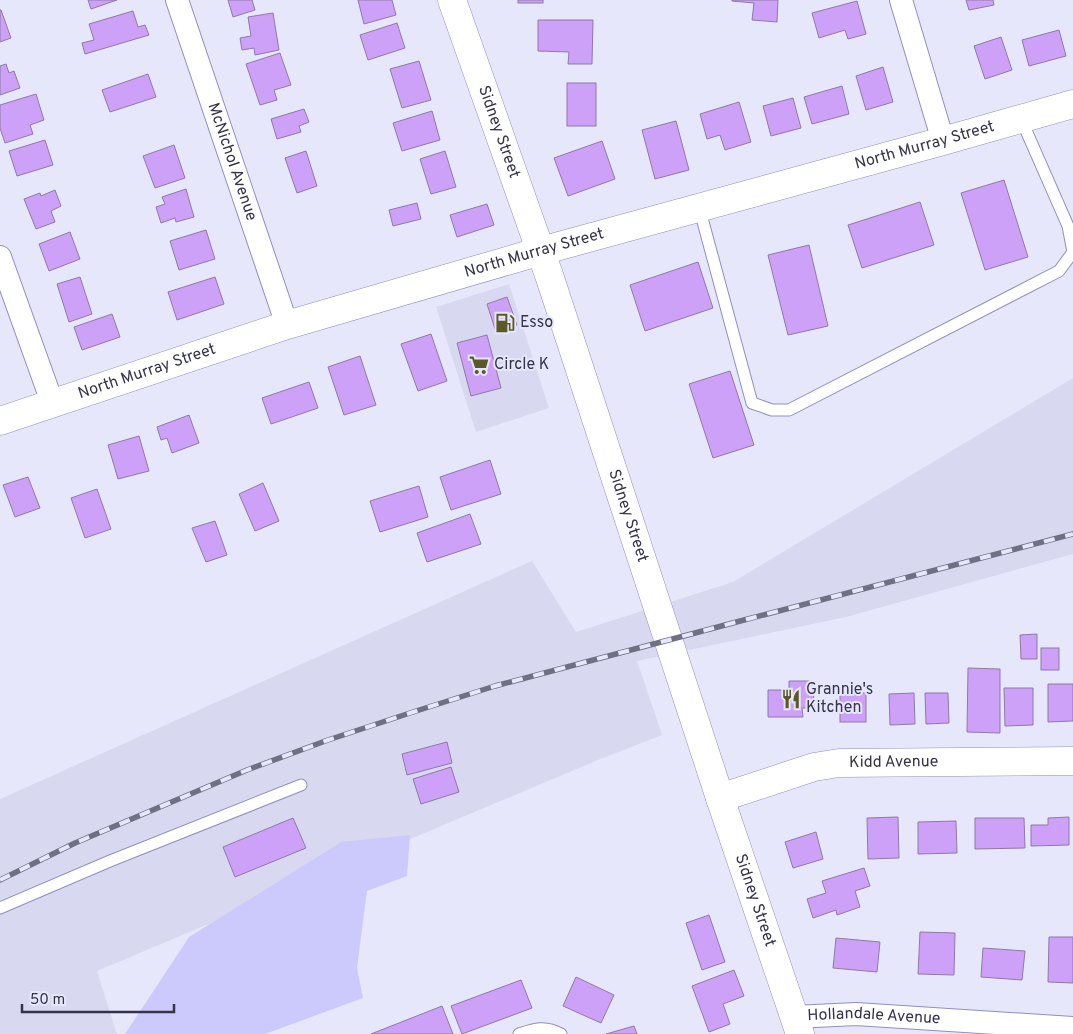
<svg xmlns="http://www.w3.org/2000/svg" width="1073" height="1034" font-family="Overpass,sans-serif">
<rect width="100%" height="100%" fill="#e7e7fc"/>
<g fill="#d9d8f1">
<polygon points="509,284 549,408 476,432 436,307"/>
<polygon points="1073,378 1073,554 846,617 637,661 662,735 598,760 97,971 117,1034 0,1034 0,799 532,561 576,632 733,582"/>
</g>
<polygon fill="#cccafd" points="410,835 407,876 367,891 357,968 363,998 265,1034 125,1034 189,937 341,842"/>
<g fill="#cda1f8" stroke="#8f79a7">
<polygon points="88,0 117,0 91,9"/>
<polygon points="228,0 252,0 255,10 233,17"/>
<polygon points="358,0 392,0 396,15 364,24"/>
<rect x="518" y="0" width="25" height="3"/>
<polygon points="732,0 778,0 777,22 752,20 754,3 732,1"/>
<polygon points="966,0 993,0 994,5 969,10"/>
<polygon points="857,1 866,34 848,39 845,30 819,38 812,13"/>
<polygon points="0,10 1,10 11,38 0,42"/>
<polygon points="133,11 138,27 145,25 149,35 85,54 82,43 94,40 89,24"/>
<polygon points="273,13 279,50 255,55 254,48 242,50 240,38 251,36 248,17"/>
<polygon points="538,20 593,20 592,64 568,64 569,52 538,51"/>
<polygon points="397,23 405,48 368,60 360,35"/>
<polygon points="1059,30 1066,56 1029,66 1022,40"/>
<polygon points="1001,37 1012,70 985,79 974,46"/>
<polygon points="280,53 291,85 274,90 277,100 260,105 246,64"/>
<polygon points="419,61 431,100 402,108 390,69"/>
<polygon points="6,64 9,73 14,71 20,88 0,95 0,66"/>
<polygon points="883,67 893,102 866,110 856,76"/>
<polygon points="148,74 156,97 110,112 102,90"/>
<rect x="567" y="83" width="29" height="43"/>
<polygon points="842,86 849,114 812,124 804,97"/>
<polygon points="36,94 44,120 30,125 33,134 5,143 0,128 0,105"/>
<polygon points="793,98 801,128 771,136 763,106"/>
<polygon points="739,102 751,142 725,150 720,135 707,139 700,114"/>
<polygon points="304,109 309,122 299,126 301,132 277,139 271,119"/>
<polygon points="432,111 440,140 402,151 393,123"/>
<polygon points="676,121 689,170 655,179 642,130"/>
<polygon points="45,140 53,165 17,176 9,151"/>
<polygon points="602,141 615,179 568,196 554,158"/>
<polygon points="174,145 185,178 155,188 143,156"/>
<polygon points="306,151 317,186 297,193 285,158"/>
<polygon points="445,151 456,187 431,194 420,159"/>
<polygon points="1004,180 1028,257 985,270 961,193"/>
<polygon points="186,189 194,217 176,222 175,218 161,223 156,207 165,204 162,197"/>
<polygon points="55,190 61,206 51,211 55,222 36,229 24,199 40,193 41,196"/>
<polygon points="920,202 934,245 862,268 848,225"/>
<polygon points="417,203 421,219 393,226 389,210"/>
<polygon points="487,204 494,225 457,237 450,215"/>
<polygon points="206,230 215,259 179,270 170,241"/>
<polygon points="70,232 80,259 49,271 39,244"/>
<polygon points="809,245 828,326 788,335 768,255"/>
<polygon points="698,262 713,308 645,331 630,285"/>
<polygon points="80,277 92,314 69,322 57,284"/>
<polygon points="215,277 224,304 177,320 168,292"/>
<polygon points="507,297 517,325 496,332 487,304"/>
<polygon points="112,314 120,337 82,350 74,327"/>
<polygon points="431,334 447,381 418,391 401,344"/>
<polygon points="487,335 501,388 471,396 457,343"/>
<polygon points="360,356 376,405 344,415 328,367"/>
<polygon points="730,371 754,445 713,458 689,384"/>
<polygon points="309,382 318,408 271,424 262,398"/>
<polygon points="189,415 199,443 172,453 167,438 161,440 157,427"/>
<polygon points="139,436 149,471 118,479 108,445"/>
<polygon points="490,460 501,494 451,510 440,477"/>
<polygon points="28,477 40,508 15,517 3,485"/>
<polygon points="263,483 279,521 255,531 239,494"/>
<polygon points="419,486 428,517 380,532 370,501"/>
<polygon points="97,489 111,529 85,538 71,498"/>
<polygon points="470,514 481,544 427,562 417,533"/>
<polygon points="215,521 227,555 206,562 192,528"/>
<polygon points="1037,634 1037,659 1021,659 1020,635"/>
<rect x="1041" y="648" width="18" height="22"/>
<polygon points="968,668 1000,669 1000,733 967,732"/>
<polygon points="789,681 813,681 814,708 802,708 803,717 768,717 768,690 789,690"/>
<polygon points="1048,684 1073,684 1073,721 1048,722"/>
<polygon points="1004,688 1033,688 1033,725 1005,726"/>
<rect x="840" y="693" width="26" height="29"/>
<polygon points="914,693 915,724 890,725 889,694"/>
<polygon points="925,693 948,693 949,723 926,724"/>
<polygon points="447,742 452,763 407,775 402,754"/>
<polygon points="451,767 459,792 421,804 413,779"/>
<polygon points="898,817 899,858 868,859 867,818"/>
<polygon points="1069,817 1069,845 1031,846 1031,825 1048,825 1048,818"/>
<polygon points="293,818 306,848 235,877 223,847"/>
<polygon points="975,818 1024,818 1025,848 975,849"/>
<polygon points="956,821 957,853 918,854 918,822"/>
<polygon points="816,832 823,859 793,868 785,842"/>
<polygon points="864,868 870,886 855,891 860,907 837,915 836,910 813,918 807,899 826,893 822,881"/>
<polygon points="709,915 725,962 702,970 686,923"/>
<polygon points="920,932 955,933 954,975 918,974"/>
<polygon points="1049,937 1073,937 1073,983 1048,982"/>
<polygon points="836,938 880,942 877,972 833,968"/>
<polygon points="983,948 1025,951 1022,980 981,977"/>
<polygon points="734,970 744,996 723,1004 730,1024 709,1032 692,986"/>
<polygon points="576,977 614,995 601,1023 563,1006"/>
<polygon points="521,980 532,1008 462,1034 451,1006"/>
<polygon points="442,1006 453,1034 371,1034"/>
<polygon points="634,1026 637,1034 606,1034"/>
</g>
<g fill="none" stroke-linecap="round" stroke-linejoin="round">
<defs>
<g id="lane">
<polyline points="1021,119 1068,226 1073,252"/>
<polyline points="699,207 752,403 772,410 789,410 1059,271 1073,252"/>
<polyline points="0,908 110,861 301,785"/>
<path d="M 519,1034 C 534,1029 545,1025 561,1034"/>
</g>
<g id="street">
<path id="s1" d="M 177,0 L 287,325"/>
<polyline points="901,0 943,141"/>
<polyline points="0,257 52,402"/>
<path id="s2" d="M 794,1017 L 856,1014 L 1073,1028"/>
</g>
<g id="secondary">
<path id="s3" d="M 452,0 L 549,275 L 720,798 L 800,1034"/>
<path id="s4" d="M 0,421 L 287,325 L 541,251 L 943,141 L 1073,104"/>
<path id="s5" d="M 720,798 L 814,767 L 839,763 L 1073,761"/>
</g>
</defs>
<use href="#lane" stroke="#918ec0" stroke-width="13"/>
<use href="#street" stroke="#918ec0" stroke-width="24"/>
<use href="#secondary" stroke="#918ec0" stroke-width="29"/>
<use href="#lane" stroke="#fff" stroke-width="11"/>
<use href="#street" stroke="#fff" stroke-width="22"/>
<use href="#secondary" stroke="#fff" stroke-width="28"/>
<defs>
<polyline id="rail" points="0,880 75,843 247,770 328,740 413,712 495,686 744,620 1073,534"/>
</defs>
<use href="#rail" stroke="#706f84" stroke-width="5.5"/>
<use href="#rail" stroke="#e7e7fc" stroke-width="4" stroke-dasharray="11" stroke-linecap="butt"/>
</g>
<defs>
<symbol id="fuel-bare" viewBox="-9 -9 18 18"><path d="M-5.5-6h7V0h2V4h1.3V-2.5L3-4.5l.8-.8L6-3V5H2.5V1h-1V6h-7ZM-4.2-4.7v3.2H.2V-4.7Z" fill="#5b5926" stroke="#e7e7fc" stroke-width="2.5" paint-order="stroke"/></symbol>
<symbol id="supermarket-bare" viewBox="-9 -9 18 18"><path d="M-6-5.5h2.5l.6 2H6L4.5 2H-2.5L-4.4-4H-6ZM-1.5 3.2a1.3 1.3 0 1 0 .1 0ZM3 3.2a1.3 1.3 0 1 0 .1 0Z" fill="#5b5926" stroke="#e7e7fc" stroke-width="2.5" paint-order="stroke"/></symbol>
<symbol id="restaurant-bare" viewBox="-9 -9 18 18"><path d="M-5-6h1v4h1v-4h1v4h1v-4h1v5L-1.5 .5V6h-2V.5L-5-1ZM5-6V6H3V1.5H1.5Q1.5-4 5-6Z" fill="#5b5926" stroke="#e7e7fc" stroke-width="2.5" paint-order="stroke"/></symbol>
</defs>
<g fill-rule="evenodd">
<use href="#fuel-bare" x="491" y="309" width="28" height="28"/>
<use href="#supermarket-bare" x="465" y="351" width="28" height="28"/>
<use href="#restaurant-bare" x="777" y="685" width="28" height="28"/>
</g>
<g text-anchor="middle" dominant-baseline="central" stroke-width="4" stroke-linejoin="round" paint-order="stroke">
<g font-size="16" fill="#343348" stroke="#e7e7fc">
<text stroke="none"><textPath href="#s3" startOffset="140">Sidney Street</textPath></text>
<text stroke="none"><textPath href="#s4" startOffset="965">North Murray Street</textPath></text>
<text stroke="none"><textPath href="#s1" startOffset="171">McNichol Avenue</textPath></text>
<text stroke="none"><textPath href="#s4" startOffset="560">North Murray Street</textPath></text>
<text stroke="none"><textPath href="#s4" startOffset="155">North Murray Street</textPath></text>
<text stroke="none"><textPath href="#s3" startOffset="545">Sidney Street</textPath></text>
<text stroke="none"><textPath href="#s5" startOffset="179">Kidd Avenue</textPath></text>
<text stroke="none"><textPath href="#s3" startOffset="950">Sidney Street</textPath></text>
<text stroke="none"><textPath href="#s2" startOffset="80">Hollandale Avenue</textPath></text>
</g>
<g font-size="16" fill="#343348" stroke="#e7e7fc" text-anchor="start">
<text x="520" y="323">Esso</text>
<text x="494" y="365">Circle K</text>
<text x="806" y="690">Grannie's<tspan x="806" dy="18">Kitchen</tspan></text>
</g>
</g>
<path d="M22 1004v8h152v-8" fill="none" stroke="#343348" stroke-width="2.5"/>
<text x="30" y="1004" font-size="15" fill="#343348" stroke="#e7e7fc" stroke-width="4" paint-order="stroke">50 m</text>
</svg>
